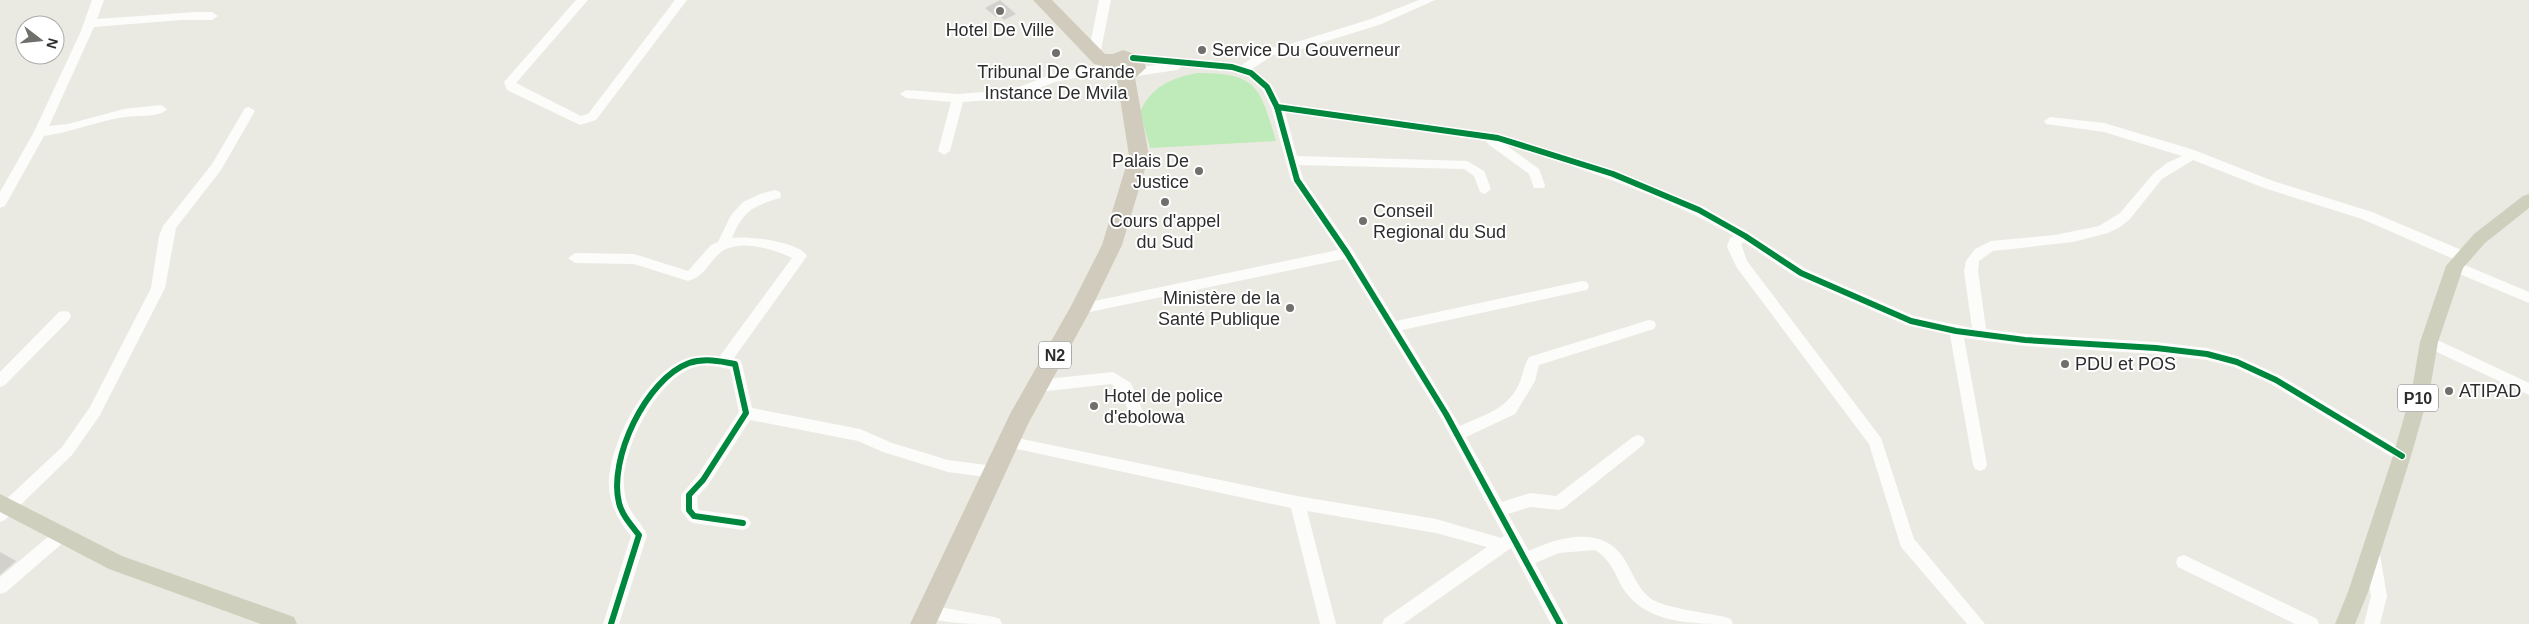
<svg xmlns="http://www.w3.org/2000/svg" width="2529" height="624" font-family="Helvetica,sans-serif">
<rect width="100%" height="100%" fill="#ebeae2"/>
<path fill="#bfeab9" d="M 1197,73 C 1257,73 1260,86 1276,141 L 1150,148 L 1140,112 C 1151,87 1171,78 1197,73 Z"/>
<g fill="#d2d1cb">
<polygon points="1000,0 1016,14 1004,20 999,15 996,17 985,8"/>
<polygon points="0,552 16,561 0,575"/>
</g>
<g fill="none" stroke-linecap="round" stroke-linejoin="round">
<g fill="#fcfcfb" fill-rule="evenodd">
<path d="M 92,0 L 104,0 L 97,19 L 196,12 L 212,12 L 218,16 L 212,20 L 181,20 L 94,27 L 49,126 L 68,124 L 124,109 L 161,105 L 167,109 C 160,118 136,115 125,117 C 98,121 72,132 44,136 L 5,206 L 0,208 L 0,192 L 34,132 L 81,31 Z"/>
<polygon points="576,0 588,0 516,83 581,116 588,114 675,0 687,0 596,120 580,125 507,90 504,82"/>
<polygon points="1099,0 1111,0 1100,55 1094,59 1088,55"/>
<path d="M 1419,0 L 1435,0 L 1379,25 L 1285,54 L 1273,55 L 1252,69 L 1271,84 L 1281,103 L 1498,134 L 1617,171 L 1704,207 L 1750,233 L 1806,269 L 1914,316 L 1972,328 L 1964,271 L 1966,261 L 1975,249 L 1991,241 L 2055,235 L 2099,226 L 2120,213 L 2154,173 L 2167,163 L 2182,156 L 2104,132 L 2046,124 L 2044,121 L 2050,117 L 2104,123 L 2194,150 L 2273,181 L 2372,212 L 2466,252 L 2468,256 L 2466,260 L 2456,260 L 2362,219 L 2264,188 L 2193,160 L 2162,179 L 2129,220 L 2120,227 L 2108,233 L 2073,242 L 1993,251 L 1979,261 L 1978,271 L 1986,329 L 2025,334 L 2156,342 L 2207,348 L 2237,356 L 2281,376 L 2407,452 L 2409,456 L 2407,460 L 2402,462 L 2397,460 L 2271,384 L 2234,367 L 2207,360 L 2156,354 L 2025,346 L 1964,338 L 1987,465 L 1985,469 L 1980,471 L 1975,469 L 1973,465 L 1950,335 L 1906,325 L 1796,277 L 1744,242 L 1741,244 L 1747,261 L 1881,438 L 1914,539 L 1985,624 L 1967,624 L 1901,547 L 1869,444 L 1737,268 L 1727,247 L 1730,238 L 1734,236 C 1661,194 1586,170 1506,145 L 1539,169 L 1545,185 L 1544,188 L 1534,188 L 1529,174 L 1488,144 L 1486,141 L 1285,112 L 1297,156 L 1467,161 L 1484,171 L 1491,189 L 1485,194 L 1480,192 L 1474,176 L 1464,169 L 1299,165 L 1303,179 L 1352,249 L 1396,321 L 1582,281 L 1587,282 L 1589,286 L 1587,290 L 1582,291 L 1402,330 L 1460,426 C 1486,414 1510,409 1521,379 C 1524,371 1524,365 1529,357 L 1649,320 L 1654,321 L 1656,325 L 1654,329 L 1539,365 L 1535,381 L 1515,414 L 1466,437 L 1502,502 L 1530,493 L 1556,496 L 1633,437 L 1638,435 L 1643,437 L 1645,441 L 1643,445 L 1564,508 L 1559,510 L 1530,507 L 1508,514 L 1529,551 C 1558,537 1601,525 1623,557 C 1632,571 1637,588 1650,598 C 1662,608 1708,613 1725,617 L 1731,619 L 1733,624 C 1692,624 1645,624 1622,587 C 1615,573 1609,558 1595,550 L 1559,553 L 1535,563 L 1568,624 L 1551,624 L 1511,548 L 1403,624 L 1382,624 L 1384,619 L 1487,547 L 1436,533 L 1307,511 L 1336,624 L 1320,624 L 1291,508 L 1003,446 L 1001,442 L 1003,438 L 1008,436 L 1297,496 L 1436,519 L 1501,538 L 1504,536 L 1441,418 L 1344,259 L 1080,314 L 1075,313 L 1073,309 L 1075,305 L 1080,304 L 1338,250 L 1291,180 L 1271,107 L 1262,89 L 1247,76 L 1231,71 L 1183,66 L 1177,70 L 1130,77 L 1124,73 L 1126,70 L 1161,64 L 1129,61 L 1127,58 L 1129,55 L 1240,66 L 1267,48 L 1281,47 L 1371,19 Z"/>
<polygon points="1111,63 1115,64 1117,67 1115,70 1055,82 1013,98 963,102 950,151 944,155 938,151 951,102 906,98 900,94 906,90 958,94 1011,90 1053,74"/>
<polygon points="249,107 255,111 221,170 176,228 165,288 100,415 72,455 5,520 0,522 0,505 62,447 90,407 151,288 159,236 163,226 212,164 245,108"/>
<path d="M 775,190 L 780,192 L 781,195 L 780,198 C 753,206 743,211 732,238 C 748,236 798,241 807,256 L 734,358 L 740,360 L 742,364 L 752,408 L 860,429 L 892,443 L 948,460 L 994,466 L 999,467 L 1002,472 L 999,477 L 994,478 L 948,472 L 883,452 L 858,441 L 750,420 L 708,485 L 697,497 L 698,510 L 743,516 L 748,518 L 751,523 L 748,528 L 743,530 L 694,523 L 689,521 L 681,510 L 681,495 L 698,475 L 739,412 L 730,369 C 719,367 706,364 695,367 C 657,378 621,450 624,487 C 626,513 638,516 647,535 L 619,624 L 603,624 L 631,536 C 619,522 609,504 609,485 C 609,445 641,384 675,364 C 689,355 704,354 720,356 L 792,258 C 774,249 738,238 720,253 C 708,263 705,276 688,281 L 634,264 L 575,263 L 568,258 L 575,253 L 634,254 L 688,271 L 711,245 L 718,242 L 731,215 L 743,202 L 760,194 Z"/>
<polygon points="2455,261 2529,292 2529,303 2450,270 2448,266"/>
<polygon points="64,311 69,312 71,316 69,320 5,385 0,387 0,372 59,312"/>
<polygon points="2429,336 2529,383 2529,395 2424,346 2422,342 2424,338"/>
<polygon points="1113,372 1131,383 1147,421 1145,425 1140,427 1135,425 1120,391 1111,384 1038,392 1033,390 1031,386 1033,382 1038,380"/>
<polygon points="60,529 65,531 68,536 65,541 6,592 0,594 0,577 55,531"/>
<polygon points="2372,548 2378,550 2380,555 2387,596 2380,624 2364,624 2371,596 2364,555 2366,550"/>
<polygon points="2184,555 2317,619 2319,624 2295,624 2178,567 2176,562 2178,557"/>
<path d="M 929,605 L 994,617 L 1000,619 L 1002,624 C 976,624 948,624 923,617 L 921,612 L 923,607 Z"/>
</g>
<g fill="#cfcfbd" fill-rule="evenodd">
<polygon points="2529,194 2529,208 2485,243 2463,268 2438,342 2430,389 2411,456 2368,592 2355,624 2335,624 2348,592 2393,456 2412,389 2420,342 2446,266 2474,234 2523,196"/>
<polygon points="0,494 122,556 294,617 297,624 261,624 109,569 0,512"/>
</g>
<path fill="#d1cbbd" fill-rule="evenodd" d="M 1033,0 L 1052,0 L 1105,54 L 1113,54 L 1123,50 L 1143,57 L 1146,68 L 1135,78 L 1149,156 L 1122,245 L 1091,309 L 1028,424 L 936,624 L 910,624 L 1010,414 L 1071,306 L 1102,245 L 1129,156 L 1117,79 L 1106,74 L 1102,66 L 1094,64 ZM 1125,63 L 1128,66 L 1121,67 L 1120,66 Z"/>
<defs>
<g id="cycleway">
<polyline points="1133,58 1232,67 1251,73 1267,87 1277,107 1297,180 1347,253 1446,414 1560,624"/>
<polyline points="1277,107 1498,138 1613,174 1699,210 1745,236 1801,273 1911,321 1956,331 2025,340 2156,348 2207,354 2237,362 2276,380 2402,456"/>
<path d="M 611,624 L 639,535 C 631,525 622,515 619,503 C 608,459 646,379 689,363 C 704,358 720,361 735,364 L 746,413 L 703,480 L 689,495 L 689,510 L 694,516 L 743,523"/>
</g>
</defs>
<use href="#cycleway" stroke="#fff" stroke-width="9"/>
<use href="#cycleway" stroke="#00873e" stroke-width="6"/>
</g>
<g fill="#706f6c" stroke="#fff" stroke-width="2">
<circle cx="1000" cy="11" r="5"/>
<circle cx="1202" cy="50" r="5"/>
<circle cx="1056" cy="53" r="5"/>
<circle cx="1199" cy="171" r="5"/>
<circle cx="1165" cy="202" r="5"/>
<circle cx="1363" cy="221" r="5"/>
<circle cx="1290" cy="308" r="5"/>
<circle cx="2065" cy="364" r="5"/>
<circle cx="2449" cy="391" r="5"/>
<circle cx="1094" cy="406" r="5"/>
</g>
<g text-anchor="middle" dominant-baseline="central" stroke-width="4" stroke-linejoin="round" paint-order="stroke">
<g fill="#fff" stroke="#6c6c6c" stroke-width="1">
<rect x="1039" y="341.5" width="32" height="27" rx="4"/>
<rect x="2398" y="384.5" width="40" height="27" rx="4"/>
</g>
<g font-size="16" font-weight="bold" fill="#2d2d2d">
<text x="1055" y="355">N2</text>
<text x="2418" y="398">P10</text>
</g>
<g font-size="18" fill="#2d2d2d" stroke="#fff" text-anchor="start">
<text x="1000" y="30" text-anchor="middle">Hotel De Ville</text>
<text x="1212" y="50">Service Du Gouverneur</text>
<text x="1056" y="72" text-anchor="middle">Tribunal De Grande<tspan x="1056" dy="21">Instance De Mvila</tspan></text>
<text x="1189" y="161" text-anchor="end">Palais De<tspan x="1189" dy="21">Justice</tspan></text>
<text x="1373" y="211">Conseil<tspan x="1373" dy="21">Regional du Sud</tspan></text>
<text x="1165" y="221" text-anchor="middle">Cours d'appel<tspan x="1165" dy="21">du Sud</tspan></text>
<text x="1280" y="298" text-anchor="end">Ministère de la<tspan x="1280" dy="21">Santé Publique</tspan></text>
<text x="2075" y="364">PDU et POS</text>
<text x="2459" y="391">ATIPAD</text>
<text x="1104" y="396">Hotel de police<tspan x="1104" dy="21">d'ebolowa</tspan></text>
</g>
</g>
<g transform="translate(40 40) rotate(106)"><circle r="24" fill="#ffffff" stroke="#ababab"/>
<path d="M0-4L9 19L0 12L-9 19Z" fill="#706f6c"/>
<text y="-8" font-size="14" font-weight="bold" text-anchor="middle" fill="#2d2d2d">N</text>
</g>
</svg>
